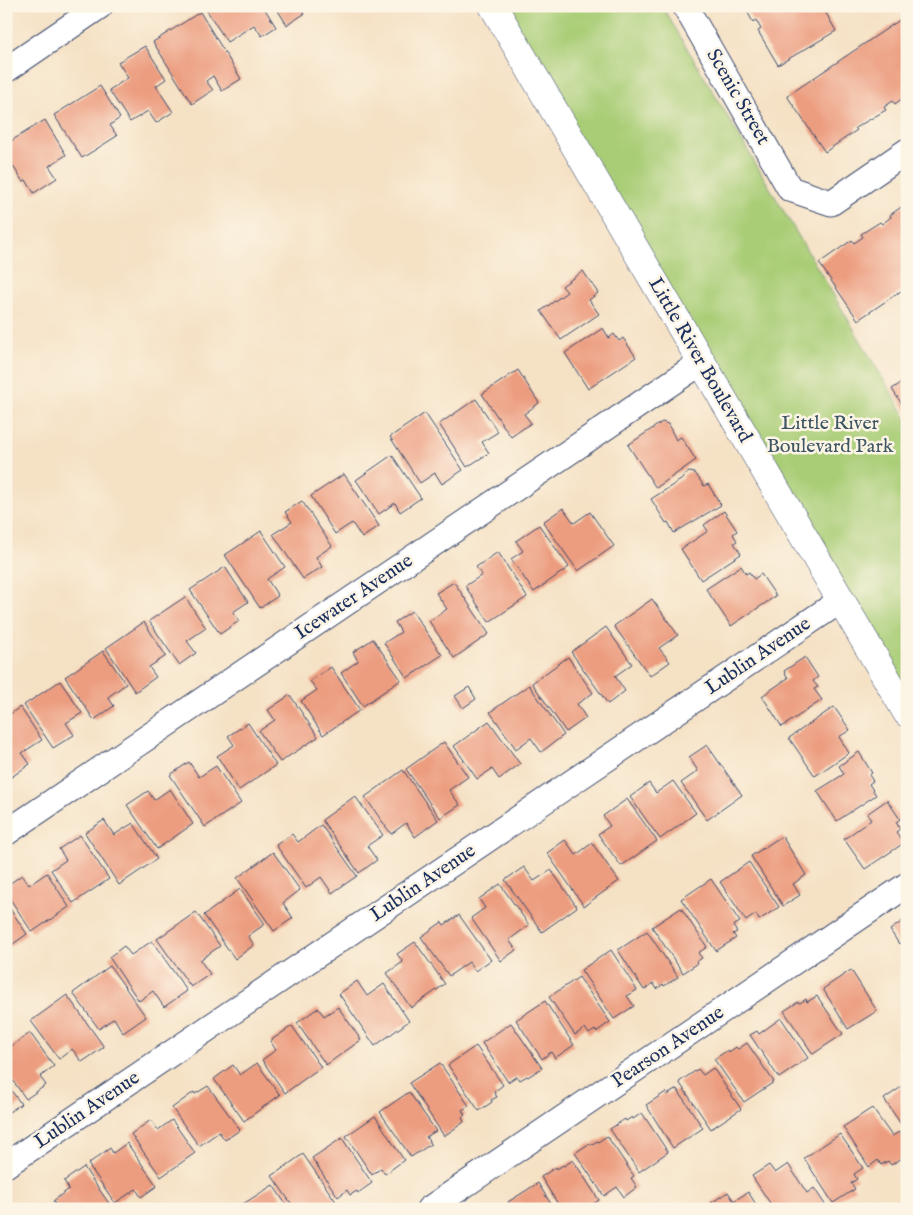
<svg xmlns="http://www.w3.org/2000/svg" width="913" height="1215" font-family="'IM FELL English',serif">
<rect width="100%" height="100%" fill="#fcf5e5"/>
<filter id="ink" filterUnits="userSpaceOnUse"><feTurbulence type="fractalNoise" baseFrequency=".02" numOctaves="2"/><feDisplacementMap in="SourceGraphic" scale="10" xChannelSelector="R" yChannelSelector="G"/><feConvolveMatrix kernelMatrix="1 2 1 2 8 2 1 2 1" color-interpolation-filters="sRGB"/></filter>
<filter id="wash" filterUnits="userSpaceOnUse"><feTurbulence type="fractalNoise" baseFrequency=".0096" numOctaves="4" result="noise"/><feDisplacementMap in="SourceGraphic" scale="20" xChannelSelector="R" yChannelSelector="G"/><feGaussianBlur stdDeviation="1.12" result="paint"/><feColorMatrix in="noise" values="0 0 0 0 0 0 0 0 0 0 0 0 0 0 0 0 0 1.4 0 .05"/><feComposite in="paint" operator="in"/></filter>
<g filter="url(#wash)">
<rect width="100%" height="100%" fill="#f5e1c4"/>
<polygon fill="#a9cd76" stroke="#627e6a" points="493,6 662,6 907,419 907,713"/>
<g id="blocks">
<g fill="#ec9c7f">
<polygon points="204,6 263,6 276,27 262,36 254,25 227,42"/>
<polygon points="275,6 299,6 304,14 287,25"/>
<polygon points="744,6 822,6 836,31 778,65 758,31 761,29 756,20 753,22"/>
<polygon points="200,12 241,79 222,91 213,76 206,81 213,90 192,104 153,42"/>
<polygon points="907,15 907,95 895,104 893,101 884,107 886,110 855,128 857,130 825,152 787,96"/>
<polygon points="145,46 166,79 156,86 173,112 156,123 148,111 130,122 109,90 128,78 118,62"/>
<polygon points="100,86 120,118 110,125 117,136 82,158 54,115"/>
<polygon points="45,120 66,155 49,166 57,178 34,193 26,180 23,182 6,155 6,144"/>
<polygon points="907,203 907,287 858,320 819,263 852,240 854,243 863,237 861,234 880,222 882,224 891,217 890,215"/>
<polygon points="583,271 598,293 589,300 599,314 561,340 541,311 567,292 562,286"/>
<polygon points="603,328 609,338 614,334 619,341 623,338 636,357 588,389 565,353"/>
<polygon points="518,370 539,403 524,414 531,423 511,437 482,394"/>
<polygon points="907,379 907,412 892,389"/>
<polygon points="476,399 498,432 482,442 489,453 467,467 439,424"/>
<polygon points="425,413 463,470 442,484 435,473 420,483 390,437"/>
<polygon points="662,422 668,424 676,440 681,437 696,460 656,488 628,445"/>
<polygon points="392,455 421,498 400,512 395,503 379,514 356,480"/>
<polygon points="689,472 695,473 704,486 708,484 721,505 674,533 668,522 666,523 651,499 684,478 683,476"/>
<polygon points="344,474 379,526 362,538 352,523 335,534 311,496"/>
<polygon points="302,501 332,546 316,557 322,567 303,579 273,534 292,522 285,512"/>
<polygon points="563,508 574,523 590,512 614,546 578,571 543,522"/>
<polygon points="724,511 737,531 733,534 737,541 734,543 741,554 701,580 681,549 708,531 704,525"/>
<polygon points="539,525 569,567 534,592 511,559 523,551 516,541"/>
<polygon points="261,531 285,567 267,579 278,596 260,608 225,555"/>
<polygon points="498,552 527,597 489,622 465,586 482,575 476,567"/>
<polygon points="741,566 746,574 749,572 754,579 761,574 776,596 731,626 706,589"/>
<polygon points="225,567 248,602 233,612 239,621 220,634 190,590"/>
<polygon points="454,582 489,634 454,658 429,621 447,609 436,593"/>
<polygon points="185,597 206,628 187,641 196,653 179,665 149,621"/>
<polygon points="652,599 678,635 659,648 670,662 650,676 614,626"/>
<polygon points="412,611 442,655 407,678 384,643 401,632 395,622"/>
<polygon points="144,622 166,656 149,667 156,677 135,692 106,648"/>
<polygon points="606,627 632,664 615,676 625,691 608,704 571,652"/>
<polygon points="373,639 401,680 363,706 341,673 358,661 353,652"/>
<polygon points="103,651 126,684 108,697 114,706 94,720 65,677"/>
<polygon points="568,657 593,693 577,704 586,718 566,732 532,683"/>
<polygon points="805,657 818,677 813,681 818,687 814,689 822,700 782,727 762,696 788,678 784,671"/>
<polygon points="331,667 360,710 323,735 301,701 317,690 310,681"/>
<polygon points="60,681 82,713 66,723 74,735 53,748 24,705"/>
<polygon points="529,685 564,735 541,752 531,738 516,749 490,712"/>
<polygon points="469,687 476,699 463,708 455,696"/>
<polygon points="290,695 318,737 280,762 259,731 275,720 268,710"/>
<polygon points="20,707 42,740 22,753 30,764 10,778 6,772 6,717"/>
<polygon points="834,707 850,730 839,737 849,753 815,776 789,738"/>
<polygon points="489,721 520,764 499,779 492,769 477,779 454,746"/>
<polygon points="248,723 276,765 239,790 217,756 234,745 228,736"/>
<polygon points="444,742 468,777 449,790 460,805 440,818 406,769"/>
<polygon points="707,745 742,795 707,820 681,783 698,771 689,757"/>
<polygon points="859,752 872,773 869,775 873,781 869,784 876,795 837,821 817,791 844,774 839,766"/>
<polygon points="189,762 199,777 216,766 241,803 205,827 170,775"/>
<polygon points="403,770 438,820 415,837 406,823 391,834 365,797"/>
<polygon points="673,781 696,813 660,839 630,797 649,783 656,793"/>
<polygon points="170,789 193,824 157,849 127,805 148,791 154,800"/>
<polygon points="355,796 383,835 367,846 377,860 359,873 322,820"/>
<polygon points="627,799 657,841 621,866 598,834 610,826 603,816"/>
<polygon points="887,800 900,819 896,822 900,829 896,832 904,843 865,869 844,839 871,820 867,814"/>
<polygon points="104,820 114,835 133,823 157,859 119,885 85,833"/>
<polygon points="321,825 357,876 332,893 321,877 306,888 276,845 292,834 298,842"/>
<polygon points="80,835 109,879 73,903 51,870 66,860 59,849"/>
<polygon points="782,836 806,875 793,884 800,895 783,906 751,856"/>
<polygon points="565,840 576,855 592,843 619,881 584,906 547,853"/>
<polygon points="273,852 300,890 283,903 293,918 274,931 237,878"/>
<polygon points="749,862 779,907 759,920 756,914 746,921 720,882"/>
<polygon points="524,867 534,881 551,870 577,907 542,932 505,880"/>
<polygon points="47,873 69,907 32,932 6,893 6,886 22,875 29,885"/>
<polygon points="711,879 740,922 733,926 737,932 733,934 736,938 716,951 681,899"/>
<polygon points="500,884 529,925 509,940 516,950 501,961 471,918 485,908 479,899"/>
<polygon points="240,889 265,924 248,936 254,945 235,959 204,915"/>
<polygon points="6,903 27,934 6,949"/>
<polygon points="681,908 707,947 698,953 702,958 696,962 697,964 683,973 652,927"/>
<polygon points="196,912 220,946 200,960 210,974 191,987 157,939"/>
<polygon points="459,915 491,960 475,971 469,962 449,976 421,937 442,922 444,925"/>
<polygon points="907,918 907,950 901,942 899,944 890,930"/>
<polygon points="647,931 678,977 664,986 663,984 657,989 653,983 644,990 618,950"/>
<polygon points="152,941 187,991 164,1007 153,991 139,1001 109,957 124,946 131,955"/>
<polygon points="415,942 445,984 411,1008 387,973 403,962 397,954"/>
<polygon points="611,950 637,990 627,996 634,1006 614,1019 581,970"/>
<polygon points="110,966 146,1017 123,1033 114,1018 99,1029 73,993"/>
<polygon points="851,970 877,1011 848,1029 823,989"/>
<polygon points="579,977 610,1022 596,1032 595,1030 589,1034 585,1028 575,1035 549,997"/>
<polygon points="357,981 367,996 384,984 409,1021 375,1046 339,994"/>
<polygon points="67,995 104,1047 82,1062 72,1049 59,1059 31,1021"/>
<polygon points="817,996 843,1034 813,1054 784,1011 798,1002 800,1003 806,999 807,1002"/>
<polygon points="545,1001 574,1045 555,1058 551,1052 542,1059 516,1020"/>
<polygon points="338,1007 361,1040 326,1065 297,1023 318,1008 324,1016"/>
<polygon points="781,1018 808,1058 779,1078 750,1035 757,1031 759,1034"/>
<polygon points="511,1023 542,1068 528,1077 527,1076 520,1080 517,1076 508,1082 482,1043"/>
<polygon points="292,1026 321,1067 285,1093 262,1060 276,1050 270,1041"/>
<polygon points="30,1033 54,1066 40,1077 46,1085 26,1099 6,1071 6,1050"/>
<polygon points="747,1043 774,1082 744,1102 714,1059 728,1050 729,1052 736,1047 738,1049"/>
<polygon points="476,1046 503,1085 494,1092 497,1097 491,1100 492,1102 479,1111 448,1065"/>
<polygon points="257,1063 280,1095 244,1121 214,1079 233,1065 240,1075"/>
<polygon points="440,1063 469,1106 462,1110 465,1115 462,1117 464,1122 444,1136 409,1083"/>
<polygon points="713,1068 741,1109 711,1129 679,1082 698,1069 703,1075"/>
<polygon points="6,1083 21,1104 6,1114"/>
<polygon points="907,1083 907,1133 884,1099"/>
<polygon points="208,1086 240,1130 225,1140 219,1132 199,1146 172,1108 194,1092 195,1094"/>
<polygon points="677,1089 703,1128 673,1148 646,1105 666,1092 667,1095"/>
<polygon points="409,1092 436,1131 426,1137 431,1144 411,1157 380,1112"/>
<polygon points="872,1108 892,1136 899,1132 907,1144 907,1155 891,1165 888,1161 881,1165 878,1160 869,1167 843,1127"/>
<polygon points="642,1113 668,1152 639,1172 610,1129 625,1119 626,1121 632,1117 633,1119"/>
<polygon points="375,1116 404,1160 385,1174 381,1168 372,1175 346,1136"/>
<polygon points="151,1120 158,1130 172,1120 195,1153 161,1177 131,1134"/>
<polygon points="840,1134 863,1168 854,1174 857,1179 851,1183 855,1189 833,1203 804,1158"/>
<polygon points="607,1136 634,1176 631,1178 637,1187 624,1197 617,1187 604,1196 575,1153 590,1143 591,1145 597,1141 598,1142"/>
<polygon points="342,1138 372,1183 358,1193 357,1191 350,1195 347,1190 338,1197 312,1158"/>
<polygon points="127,1143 157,1186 141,1197 136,1189 115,1203 88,1164 110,1148 113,1153"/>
<polygon points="303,1154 339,1206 335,1209 295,1209 272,1176"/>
<polygon points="573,1160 599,1200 586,1209 561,1209 541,1177 556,1167 557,1169 563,1165 564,1166"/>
<polygon points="788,1164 807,1193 814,1188 828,1209 774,1209 752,1176 769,1165 775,1173"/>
<polygon points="84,1167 89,1175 113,1209 59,1209 53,1201 69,1189 64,1181"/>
<polygon points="538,1183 554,1209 513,1209 508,1202"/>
<polygon points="273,1185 289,1209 247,1209 243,1204"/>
<polygon points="728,1192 734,1201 748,1192 759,1209 715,1209 711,1203"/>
</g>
</g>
</g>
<g filter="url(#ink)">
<use href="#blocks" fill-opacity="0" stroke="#3c4a6d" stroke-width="1"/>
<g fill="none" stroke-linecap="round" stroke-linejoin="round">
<defs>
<g id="minor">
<polyline points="685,6 790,189 831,203 907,151"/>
<polyline points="6,70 100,6"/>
<polyline points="6,833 702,362"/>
<polyline points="6,1165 840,601"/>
<polyline points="429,1209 907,885"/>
</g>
<polyline id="tertiary" points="493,6 907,713"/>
</defs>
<use href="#minor" stroke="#3c4a6d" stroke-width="27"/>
<use href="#tertiary" stroke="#3c4a6d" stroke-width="29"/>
<use href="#minor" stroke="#fff" stroke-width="25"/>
<use href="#tertiary" stroke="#fff" stroke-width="28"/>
</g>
</g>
<g text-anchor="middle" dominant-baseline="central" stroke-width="5" stroke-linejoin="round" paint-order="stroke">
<g font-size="20" fill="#1b2f5e" stroke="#fcf5e5">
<text transform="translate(738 97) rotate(60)">Scenic Street</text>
<text transform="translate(700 360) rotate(60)">Little River Boulevard</text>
<text transform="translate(354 597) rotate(-34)">Icewater Avenue</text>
<text transform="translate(758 656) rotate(-34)">Lublin Avenue</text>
<text transform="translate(423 883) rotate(-34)">Lublin Avenue</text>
<text transform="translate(668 1047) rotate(-34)">Pearson Avenue</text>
<text transform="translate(87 1110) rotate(-34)">Lublin Avenue</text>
</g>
<g font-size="20" fill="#3e5664" stroke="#fcf5e5">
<text x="830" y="423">Little River<tspan x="830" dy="23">Boulevard Park</tspan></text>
</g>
</g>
<rect width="913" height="1215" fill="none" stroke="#fcf5e5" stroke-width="25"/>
</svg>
